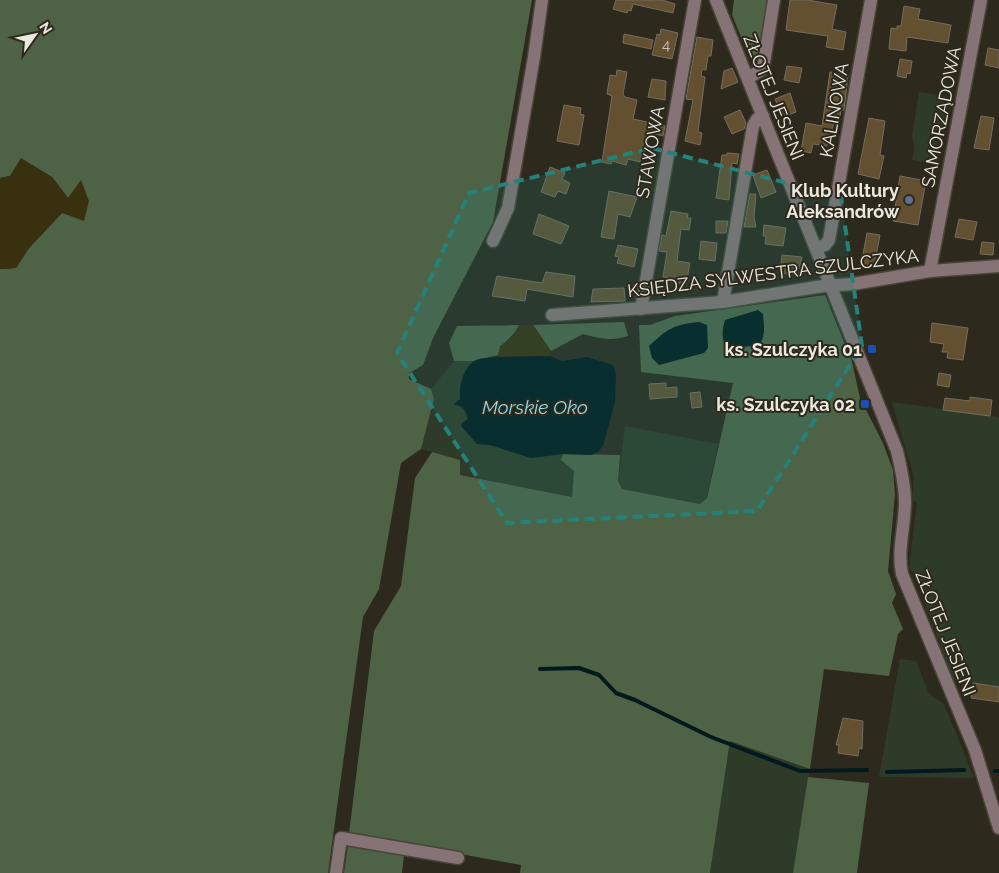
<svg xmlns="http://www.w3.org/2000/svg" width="999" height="873" font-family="Raleway,sans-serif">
<rect width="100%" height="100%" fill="#2e291d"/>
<g fill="#2f3b29">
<polygon points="919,92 950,97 935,164 912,160 914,148 912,135"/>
<path d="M 454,361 L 475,361 C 449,390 465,411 477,444 L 490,445 L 531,458 L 563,454 L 561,460 L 574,471 L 572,497 L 460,475 L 460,460 L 421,449 L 434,399 L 431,389 Z"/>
<polygon points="892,402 999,417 999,687 953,680 914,573 909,568 917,502 912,500 914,477"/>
<polygon points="625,426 718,444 706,499 700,504 622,489 618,482"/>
<polygon points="900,659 916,661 929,694 944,704 974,778 879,777"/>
<polygon points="730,741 810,769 793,873 710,873"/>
</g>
<g fill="#4e6346">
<polygon points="0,0 532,0 493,222 433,338 423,365 409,373 409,379 431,389 434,399 421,449 401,463 379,589 363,617 328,873 0,873 0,269 16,268 29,248 62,213 81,181 68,198 52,177 21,159 10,176 0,178"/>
<polygon points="734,0 766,0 769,3 760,50 757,56 751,58 748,54 732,15"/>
<polygon points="825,295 852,362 860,398 883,443 893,470 895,494 888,571 896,594 892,603 903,629 898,634 889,676 824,669 810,769 730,741 710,873 520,873 521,865 349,834 374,631 401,586 415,478 432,452 460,460 460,475 572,497 574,471 561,460 563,454 620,455 618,481 622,489 700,504 707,498 733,383 641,372 639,325 650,325 675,316"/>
<path d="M 624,322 L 628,336 C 612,341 600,339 583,334 L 551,351 L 533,325 Z"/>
<path d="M 519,325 C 514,338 501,341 498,355 L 475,361 L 454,361 L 449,343 L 457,326 Z"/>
<polygon points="808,777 869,783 857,873 793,873"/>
<polygon points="348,845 404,855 402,873 344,873"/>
</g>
<g fill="#393010">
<polygon points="21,158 52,177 68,198 81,180 89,201 84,221 62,213 29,248 16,268 0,269 0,178 10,176"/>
<polygon points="519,325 533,325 551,351 550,356 498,358 500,346 515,335"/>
</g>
<g fill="#02191d">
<path d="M 758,310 L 763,314 C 764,325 766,336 759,345 L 727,349 C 721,339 722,330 725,320 Z"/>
<path d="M 699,322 L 707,325 L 708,348 L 704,353 L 659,365 L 652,358 L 649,346 C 667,329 675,324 699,322 Z"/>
<path d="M 550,356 L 562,361 L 587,357 L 613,365 L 616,374 L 615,402 L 603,446 L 598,452 L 591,455 L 563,454 L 531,458 L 490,445 L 477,444 L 461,426 L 463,422 L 468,419 C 465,407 463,408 454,404 L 460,399 C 459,386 463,367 476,360 C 486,355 536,357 550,356 Z"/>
</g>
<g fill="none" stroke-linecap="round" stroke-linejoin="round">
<g stroke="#02191d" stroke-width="4">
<polyline points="540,669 579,668 599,675 616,693 635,700 711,737 800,771 867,770"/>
<polyline points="995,771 999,771"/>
<polyline points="887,772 964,770"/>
</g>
</g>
<g fill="#625031" stroke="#756d61">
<polygon points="616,0 662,0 675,4 673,13 633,4 631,11 628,10 627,13 613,9"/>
<polygon points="790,0 807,0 837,5 832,29 846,32 843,50 826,47 828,36 786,30"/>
<polygon points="904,6 920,9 918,19 951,25 948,43 907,37 906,51 889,49 891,28 897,29 897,26 901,26"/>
<polygon points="661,29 678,33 672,59 652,55 657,34 660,35"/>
<polygon points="624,34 653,40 651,49 623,43"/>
<polygon points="697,37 713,40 711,56 708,56 706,70 702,69 701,76 705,77 698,132 702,133 700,145 685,141 693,100 686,99"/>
<polygon points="988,48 999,50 999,68 985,65"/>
<polygon points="900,59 912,61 910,74 907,73 906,78 897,76"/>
<polygon points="787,66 802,68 799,83 784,80"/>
<polygon points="732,68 738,82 721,89 724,71"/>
<polygon points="617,70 627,72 623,94 625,97 637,100 633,119 665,126 663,136 647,132 640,162 628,159 626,165 612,161 611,164 602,162 612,96 607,94 610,75 616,76"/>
<polygon points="830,72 848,75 844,110 841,110 839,124 834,123 827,146 813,144 811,153 801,151 806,123 822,126"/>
<polygon points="652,79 666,81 665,100 648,97"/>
<polygon points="790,93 796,112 783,117 775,99"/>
<polygon points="564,105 581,108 580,114 584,115 579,145 557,141"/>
<polygon points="740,110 746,123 744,129 732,134 724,117"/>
<polygon points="981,116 994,118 989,150 974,148"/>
<polygon points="869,118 885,121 880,155 884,156 879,179 858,174"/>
<polygon points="727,153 739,154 737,164 732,163 729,200 716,198 722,155 727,155"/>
<polygon points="550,167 565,173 562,179 570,183 566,194 558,191 555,197 541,192"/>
<polygon points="767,170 776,192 761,198 753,175"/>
<polygon points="900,176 926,181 918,225 893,221"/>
<polygon points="609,191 637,197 630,217 618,214 614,239 601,237"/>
<polygon points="750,194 756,194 754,217 756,227 744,227"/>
<polygon points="671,211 688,214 687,218 691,218 689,230 681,229 677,261 690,263 686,284 671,282 672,278 663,277 667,252 659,251 662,235 666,236"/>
<polygon points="539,214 569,226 561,244 533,234"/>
<polygon points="959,219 977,222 973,240 955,237"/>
<polygon points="716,221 728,221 726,233 716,233"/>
<polygon points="764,225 786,228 783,246 765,244 766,236 763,236"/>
<polygon points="867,233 880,235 874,267 861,265"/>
<polygon points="701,241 717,243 715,261 699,259"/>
<polygon points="982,242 994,243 993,255 980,254"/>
<polygon points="618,245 638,249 634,267 617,263 619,257 615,256"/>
<polygon points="782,255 802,257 798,275 780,273"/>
<polygon points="546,272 575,276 573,297 527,289 525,301 492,296 497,276 542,283"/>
<polygon points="624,288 625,301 591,302 593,289"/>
<polygon points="932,323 968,328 963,360 947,358 948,352 942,352 944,344 930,342"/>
<polygon points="939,373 951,375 949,387 937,385"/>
<polygon points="666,383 666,388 677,387 677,397 650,399 649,384"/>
<polygon points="700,392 702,407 692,408 690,393"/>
<polygon points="970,397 992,400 990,416 943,410 945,398 970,401"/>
<polygon points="973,683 999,687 999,702 971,698"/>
<polygon points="843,718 863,721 862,749 859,748 858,756 838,753 839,745 836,745"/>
</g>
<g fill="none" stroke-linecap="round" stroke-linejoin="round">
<defs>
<g id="minor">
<path d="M 716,0 L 897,451 C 901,468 905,485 905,502 C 905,526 897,550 902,574 L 975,750 L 999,828"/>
<polyline points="748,78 763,69 774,0"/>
<polyline points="493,241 508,208 534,57 542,0"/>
<polyline points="816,248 825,245 829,240 871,0"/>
<polyline points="930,271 981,0"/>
<polyline points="723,302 753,126 757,119 763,116"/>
<polyline points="641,309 695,0"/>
<polyline points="552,315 723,302 823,286 853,284 930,271 999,266"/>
<polyline points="336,873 341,838 458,858"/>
</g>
</defs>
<use href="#minor" stroke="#494438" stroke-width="15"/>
<use href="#minor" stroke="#857375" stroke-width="12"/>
</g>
<path fill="#25827a" fill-opacity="0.2" stroke="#25827a" stroke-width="4" stroke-dasharray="10 6" stroke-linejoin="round" d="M 652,148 L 841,197 L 862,346 L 757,511 L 507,523 L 397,353 L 469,193 Z"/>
<circle fill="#5c6f8a" stroke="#2e291d" stroke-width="2" cx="909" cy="200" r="5"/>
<g fill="#1a4fb4" stroke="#2e291d" stroke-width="2">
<rect x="867" y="344" width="10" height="10" rx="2.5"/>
<rect x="860" y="399" width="10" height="10" rx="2.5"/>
</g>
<g text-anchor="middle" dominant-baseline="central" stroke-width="4" stroke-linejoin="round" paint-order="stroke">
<g font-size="15" fill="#cac3b5">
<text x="666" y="45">4</text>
</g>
<g font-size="18" fill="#ece9e1" stroke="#2e291d">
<text transform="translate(774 97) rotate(68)">ZŁOTEJ JESIENI</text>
<text transform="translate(834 110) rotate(-80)">KALINOWA</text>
<text transform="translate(941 117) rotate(-79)">SAMORZĄDOWA</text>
<text transform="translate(650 152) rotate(-80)">STAWOWA</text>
<text transform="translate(773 273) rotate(-7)">KSIĘDZA SYLWESTRA SZULCZYKA</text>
<text transform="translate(946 633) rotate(68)">ZŁOTEJ JESIENI</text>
</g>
<g font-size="18" font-weight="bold" fill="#ece9e1" stroke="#2e291d" text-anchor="end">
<text x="899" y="190">Klub Kultury<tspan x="899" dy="21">Aleksandrów</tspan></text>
<text x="862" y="349">ks. Szulczyka 01</text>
<text x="855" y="404">ks. Szulczyka 02</text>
</g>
<g font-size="19" font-style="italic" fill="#8bdde9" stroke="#2e291d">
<text x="535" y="407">Morskie Oko</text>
</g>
</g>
<g transform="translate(35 35) rotate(57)" stroke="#2e291d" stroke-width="4" paint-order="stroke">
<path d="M0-4L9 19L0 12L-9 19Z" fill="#ece9e1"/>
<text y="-8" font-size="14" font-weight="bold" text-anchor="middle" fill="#ece9e1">N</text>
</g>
</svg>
